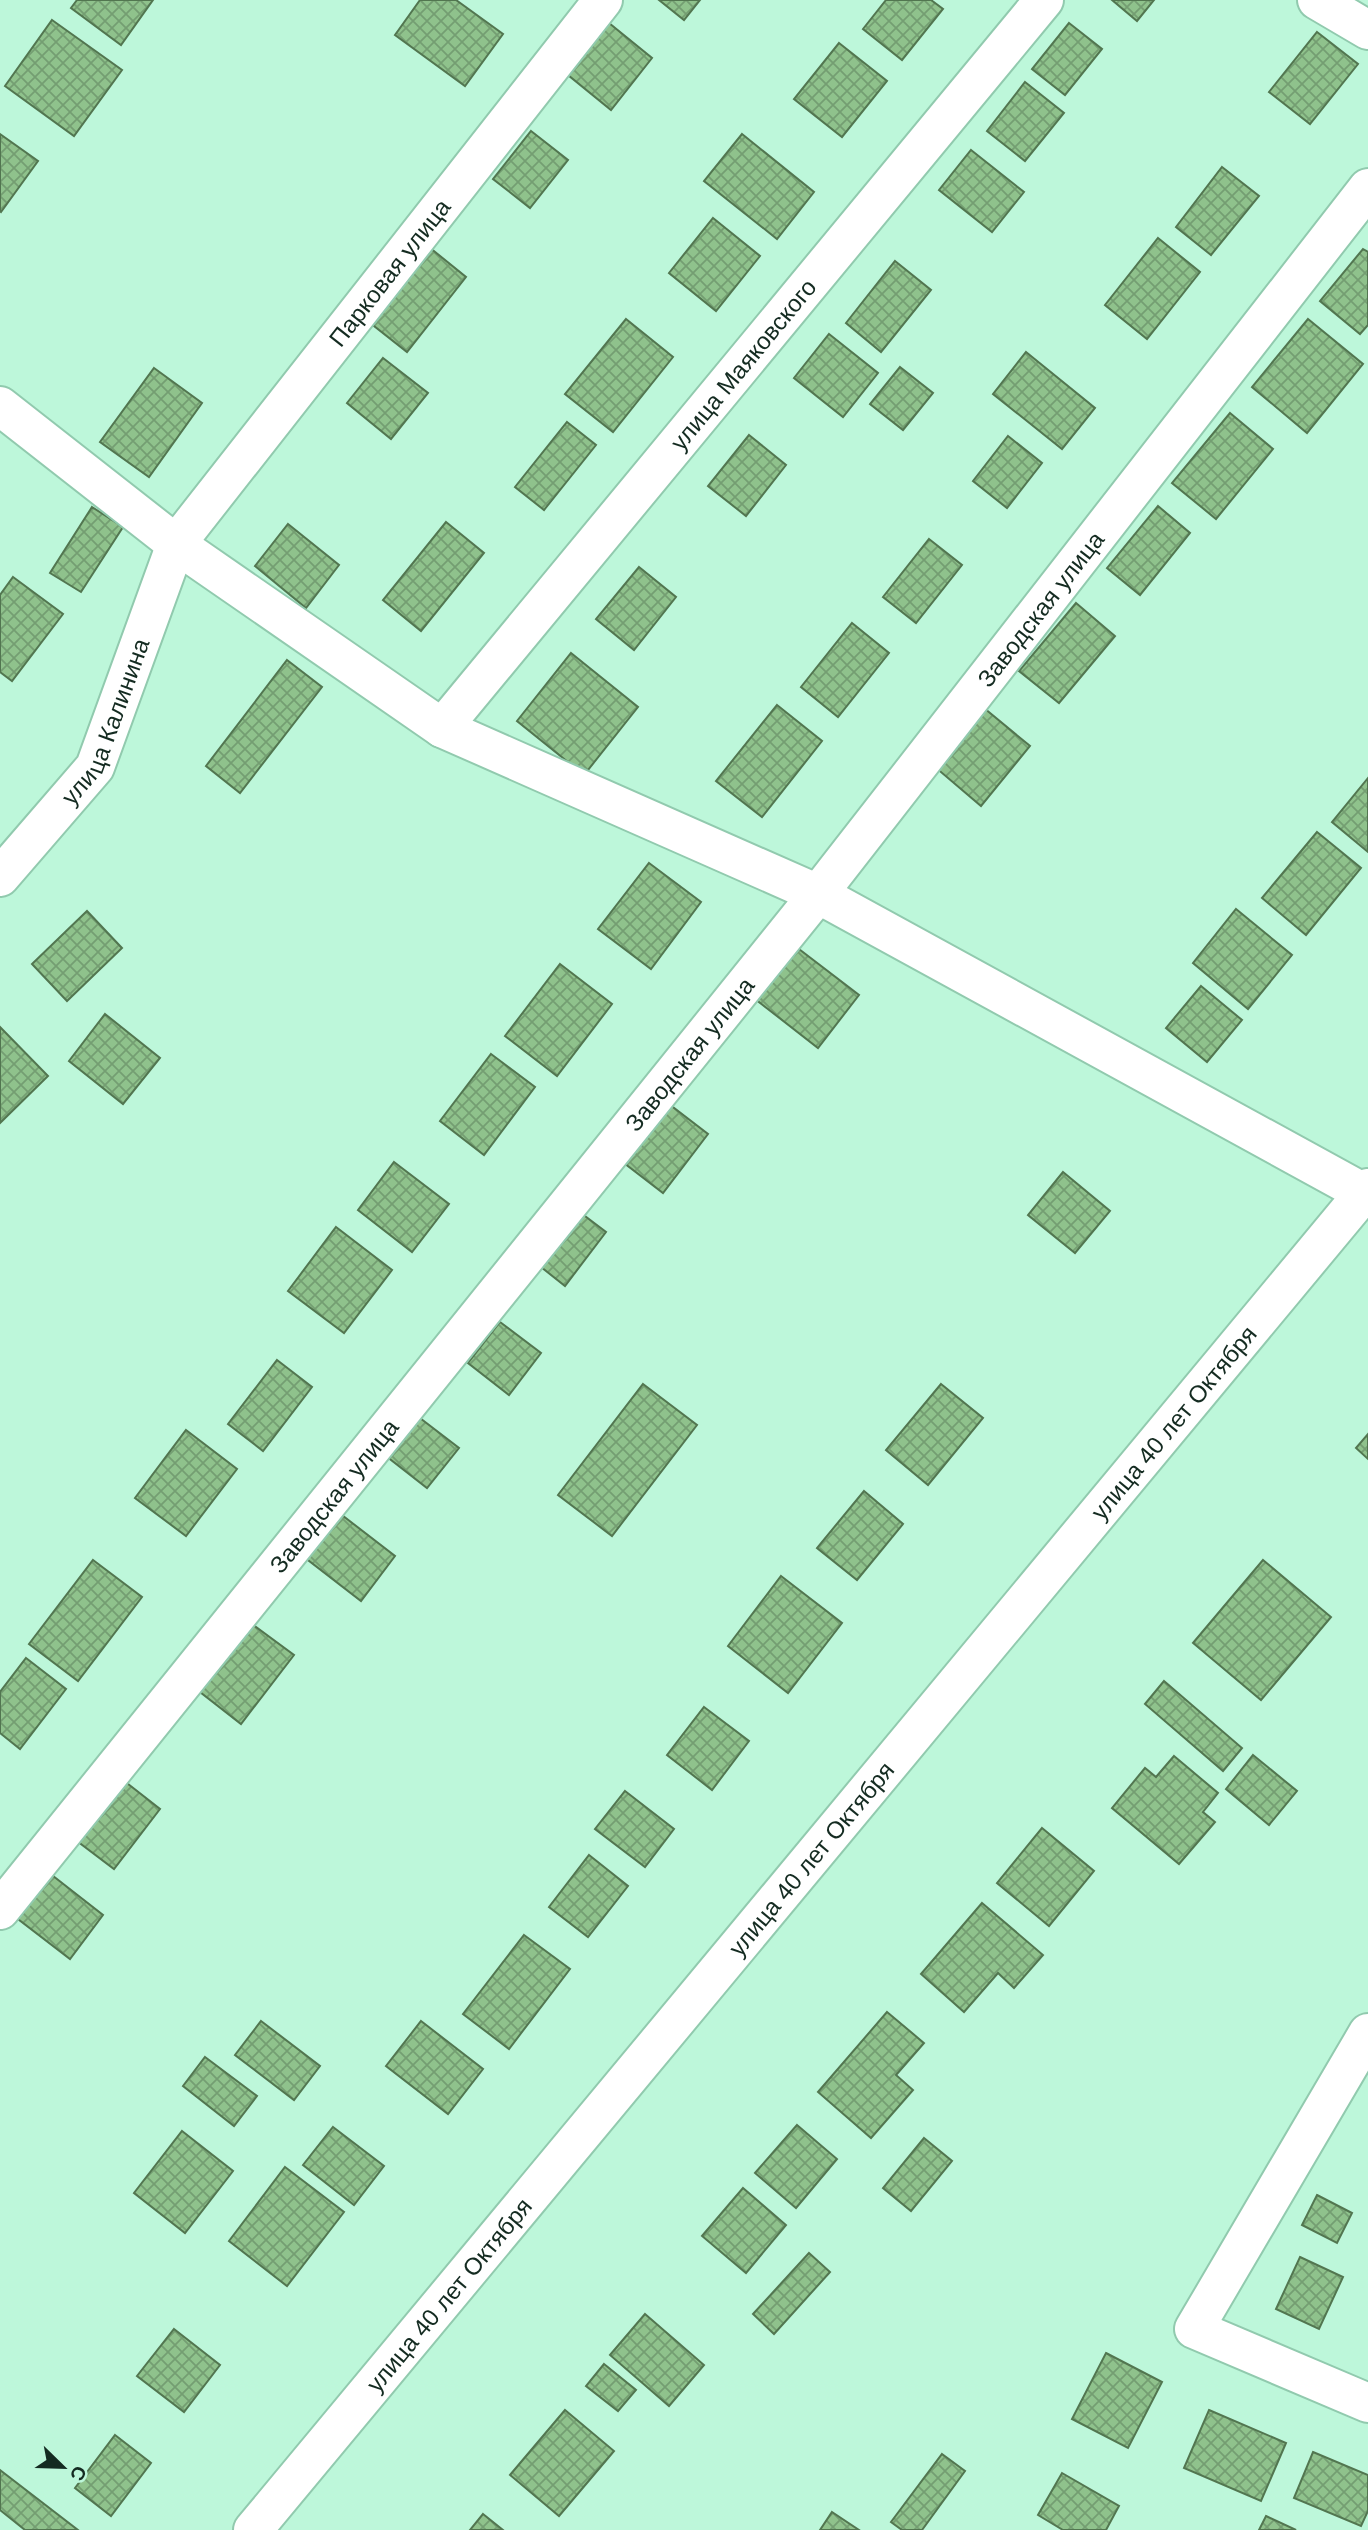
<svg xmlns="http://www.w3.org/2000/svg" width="1368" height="2530" font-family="Helvetica,sans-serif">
<defs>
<pattern id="building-cross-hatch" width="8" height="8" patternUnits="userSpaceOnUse" patternTransform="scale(1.75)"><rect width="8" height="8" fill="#8fc28c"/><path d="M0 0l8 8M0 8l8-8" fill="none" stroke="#749e72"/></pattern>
</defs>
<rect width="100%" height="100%" fill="#bdf7da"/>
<g fill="url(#building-cross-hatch)" stroke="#527650" stroke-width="2">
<polygon points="77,0 153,0 121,45 71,8"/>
<polygon points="420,0 456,0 503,34 465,86 395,35"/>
<polygon points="659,0 700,0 684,20"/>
<polygon points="886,0 931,0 943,9 902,60 863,29"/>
<polygon points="1112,0 1154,0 1137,21"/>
<polygon points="52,20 122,70 74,136 5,86"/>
<polygon points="609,23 652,58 611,110 568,75"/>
<polygon points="1069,23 1102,49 1065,95 1032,69"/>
<polygon points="1317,32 1358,64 1310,124 1269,92"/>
<polygon points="839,43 887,81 842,137 794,99"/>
<polygon points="1025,82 1064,113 1025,161 987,131"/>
<polygon points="531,131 568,160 530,208 493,179"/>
<polygon points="0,134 38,161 1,212 0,211"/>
<polygon points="742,134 814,192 777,239 704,181"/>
<polygon points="971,150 1024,192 992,232 939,190"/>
<polygon points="1222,167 1259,196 1211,255 1176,227"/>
<polygon points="713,218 760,256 716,311 669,273"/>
<polygon points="1158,238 1200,272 1147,339 1105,305"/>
<polygon points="429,247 466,277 407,352 369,322"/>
<polygon points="1363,249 1368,252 1368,325 1360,334 1320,301"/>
<polygon points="895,261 931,290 881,352 846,323"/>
<polygon points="626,319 673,357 613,432 565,394"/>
<polygon points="1308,319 1363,364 1307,433 1252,387"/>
<polygon points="829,334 878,373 843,417 794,378"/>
<polygon points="1026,352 1095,408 1062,449 993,394"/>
<polygon points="383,358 428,393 391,439 347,403"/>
<polygon points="900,367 933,393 903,430 870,404"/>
<polygon points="154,368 202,403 149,477 100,442"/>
<polygon points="1230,413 1273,449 1216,519 1172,483"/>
<polygon points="567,422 596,445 544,510 515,487"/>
<polygon points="749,435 786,465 746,516 708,486"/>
<polygon points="1008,436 1042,463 1007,508 973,481"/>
<polygon points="1158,506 1190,533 1140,595 1107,568"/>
<polygon points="92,507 123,527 81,592 50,573"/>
<polygon points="446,522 484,553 421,631 383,600"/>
<polygon points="288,524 339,565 306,608 255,566"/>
<polygon points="929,539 962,565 916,623 883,597"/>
<polygon points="639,567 676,597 634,650 596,619"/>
<polygon points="13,577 63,614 12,681 0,672 0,595"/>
<polygon points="1076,603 1115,636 1059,703 1019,671"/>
<polygon points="852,623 889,653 838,717 801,687"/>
<polygon points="571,653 638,707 584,775 517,721"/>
<polygon points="287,660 322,687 240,793 206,766"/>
<polygon points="777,705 822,741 762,817 716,781"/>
<polygon points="984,708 1030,746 981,806 935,767"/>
<polygon points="1368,778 1368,852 1332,822"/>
<polygon points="1317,832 1361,868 1306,935 1262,898"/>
<polygon points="649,863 701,902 651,969 598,929"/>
<polygon points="1236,909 1292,955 1248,1009 1193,963"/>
<polygon points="87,911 122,948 67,1001 32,964"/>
<polygon points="795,946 859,995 818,1048 755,999"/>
<polygon points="560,964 612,1004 557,1076 505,1036"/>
<polygon points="1201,986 1242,1020 1207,1062 1166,1028"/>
<polygon points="105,1014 160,1058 123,1104 69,1061"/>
<polygon points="0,1027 48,1076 0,1123"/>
<polygon points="491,1054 535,1087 484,1155 440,1121"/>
<polygon points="669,1104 708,1134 663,1193 624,1163"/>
<polygon points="394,1162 449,1204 412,1252 358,1210"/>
<polygon points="1063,1172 1110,1211 1075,1253 1028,1215"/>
<polygon points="581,1213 606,1232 565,1286 541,1267"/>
<polygon points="336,1227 392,1270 344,1333 288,1291"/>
<polygon points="500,1322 541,1353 509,1395 468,1363"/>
<polygon points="277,1360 312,1387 263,1451 228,1424"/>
<polygon points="643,1384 697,1425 612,1536 558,1495"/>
<polygon points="941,1384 983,1418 928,1485 886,1450"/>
<polygon points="416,1415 459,1448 427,1488 386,1456"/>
<polygon points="186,1430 237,1469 186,1536 135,1498"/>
<polygon points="1368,1434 1368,1459 1356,1448"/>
<polygon points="864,1491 903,1524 857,1580 817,1548"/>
<polygon points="338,1512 395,1556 361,1601 304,1557"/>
<polygon points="93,1560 142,1597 78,1681 29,1644"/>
<polygon points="1263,1560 1331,1617 1261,1700 1193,1643"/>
<polygon points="781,1576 842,1623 788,1693 728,1646"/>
<polygon points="252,1624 294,1655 241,1724 200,1692"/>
<polygon points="26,1658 66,1689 20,1749 0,1733 0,1692"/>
<polygon points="1164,1681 1242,1748 1223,1771 1145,1704"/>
<polygon points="704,1707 749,1741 712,1790 667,1755"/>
<polygon points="1253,1755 1297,1791 1269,1825 1226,1789"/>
<polygon points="1174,1756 1218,1793 1203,1812 1215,1822 1179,1864 1112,1808 1145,1768 1156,1777"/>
<polygon points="123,1780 160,1809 114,1869 77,1841"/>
<polygon points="625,1791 674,1829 645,1867 595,1829"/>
<polygon points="1042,1828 1094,1871 1049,1926 997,1883"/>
<polygon points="589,1855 628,1886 588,1937 549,1907"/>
<polygon points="48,1872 103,1915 70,1959 14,1916"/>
<polygon points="982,1903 1043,1955 1014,1988 998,1973 964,2012 921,1974"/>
<polygon points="524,1935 570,1969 509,2049 463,2014"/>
<polygon points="887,2012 924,2043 896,2075 913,2090 871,2138 818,2092"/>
<polygon points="261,2021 320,2066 294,2100 235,2055"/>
<polygon points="421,2021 483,2069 448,2114 386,2066"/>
<polygon points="205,2057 257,2096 234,2126 183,2086"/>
<polygon points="797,2125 837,2159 796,2208 755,2173"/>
<polygon points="333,2127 384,2166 354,2205 303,2165"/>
<polygon points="182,2131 233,2171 185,2233 134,2193"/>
<polygon points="924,2138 952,2161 911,2211 883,2188"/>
<polygon points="285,2167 344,2212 287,2286 229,2241"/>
<polygon points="743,2188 786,2225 746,2273 702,2236"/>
<polygon points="1317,2195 1352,2213 1337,2243 1302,2225"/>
<polygon points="809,2253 830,2272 774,2334 753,2314"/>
<polygon points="1300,2257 1343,2277 1319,2329 1276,2309"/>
<polygon points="645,2314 704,2365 669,2406 610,2355"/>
<polygon points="174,2329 220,2365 184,2412 137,2376"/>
<polygon points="1106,2353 1162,2382 1128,2448 1072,2419"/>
<polygon points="604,2364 636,2390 618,2411 586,2386"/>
<polygon points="565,2410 614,2451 559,2516 510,2475"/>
<polygon points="1209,2410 1286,2443 1261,2501 1184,2468"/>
<polygon points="115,2435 151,2463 111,2516 75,2488"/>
<polygon points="1313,2452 1368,2475 1368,2511 1361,2526 1294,2498"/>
<polygon points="942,2454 965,2471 922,2530 902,2530 891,2522"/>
<polygon points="0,2470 78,2530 25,2530 0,2510"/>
<polygon points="1062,2473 1119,2506 1106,2530 1063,2530 1038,2515"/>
<polygon points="832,2512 859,2530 820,2530"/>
<polygon points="483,2514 503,2530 470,2530"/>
<polygon points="1266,2516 1296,2530 1259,2530"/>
</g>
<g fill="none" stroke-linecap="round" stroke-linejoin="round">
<defs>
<g id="minor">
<polyline points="1317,0 1368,30"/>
<polyline points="0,406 176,544 442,728 818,894 1364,1193"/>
<path id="s1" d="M 442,728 L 1044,0"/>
<path id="s2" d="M 0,877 L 95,767 L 176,544 L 603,0"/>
<path id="s3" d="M 0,1910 L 818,894 L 1368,188"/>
<polyline points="1368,2033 1194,2329 1368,2403"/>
<path id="s4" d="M 253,2530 L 1368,1188"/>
</g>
</defs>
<use href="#minor" stroke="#91caae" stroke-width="42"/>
<use href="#minor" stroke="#fff" stroke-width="38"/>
</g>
<g text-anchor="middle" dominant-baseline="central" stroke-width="6" stroke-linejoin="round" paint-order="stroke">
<g font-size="24" fill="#142b21" stroke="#bdf7da">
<text stroke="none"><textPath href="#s2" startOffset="728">Парковая улица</textPath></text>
<text stroke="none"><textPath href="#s1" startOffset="472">улица Маяковского</textPath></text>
<text stroke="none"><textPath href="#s3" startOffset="1666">Заводская улица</textPath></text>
<text stroke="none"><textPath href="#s2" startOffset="191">улица Калинина</textPath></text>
<text stroke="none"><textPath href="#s3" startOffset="1099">Заводская улица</textPath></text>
<text stroke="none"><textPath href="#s4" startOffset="1440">улица 40 лет Октября</textPath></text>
<text stroke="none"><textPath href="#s3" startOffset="532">Заводская улица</textPath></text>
<text stroke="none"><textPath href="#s4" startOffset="873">улица 40 лет Октября</textPath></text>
<text stroke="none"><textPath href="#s4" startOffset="306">улица 40 лет Октября</textPath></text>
</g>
</g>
<g transform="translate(63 2467) rotate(113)" stroke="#bdf7da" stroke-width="5" paint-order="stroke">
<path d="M0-5L12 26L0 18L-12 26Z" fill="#142b21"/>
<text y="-10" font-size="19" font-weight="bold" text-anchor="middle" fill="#142b21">С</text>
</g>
</svg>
